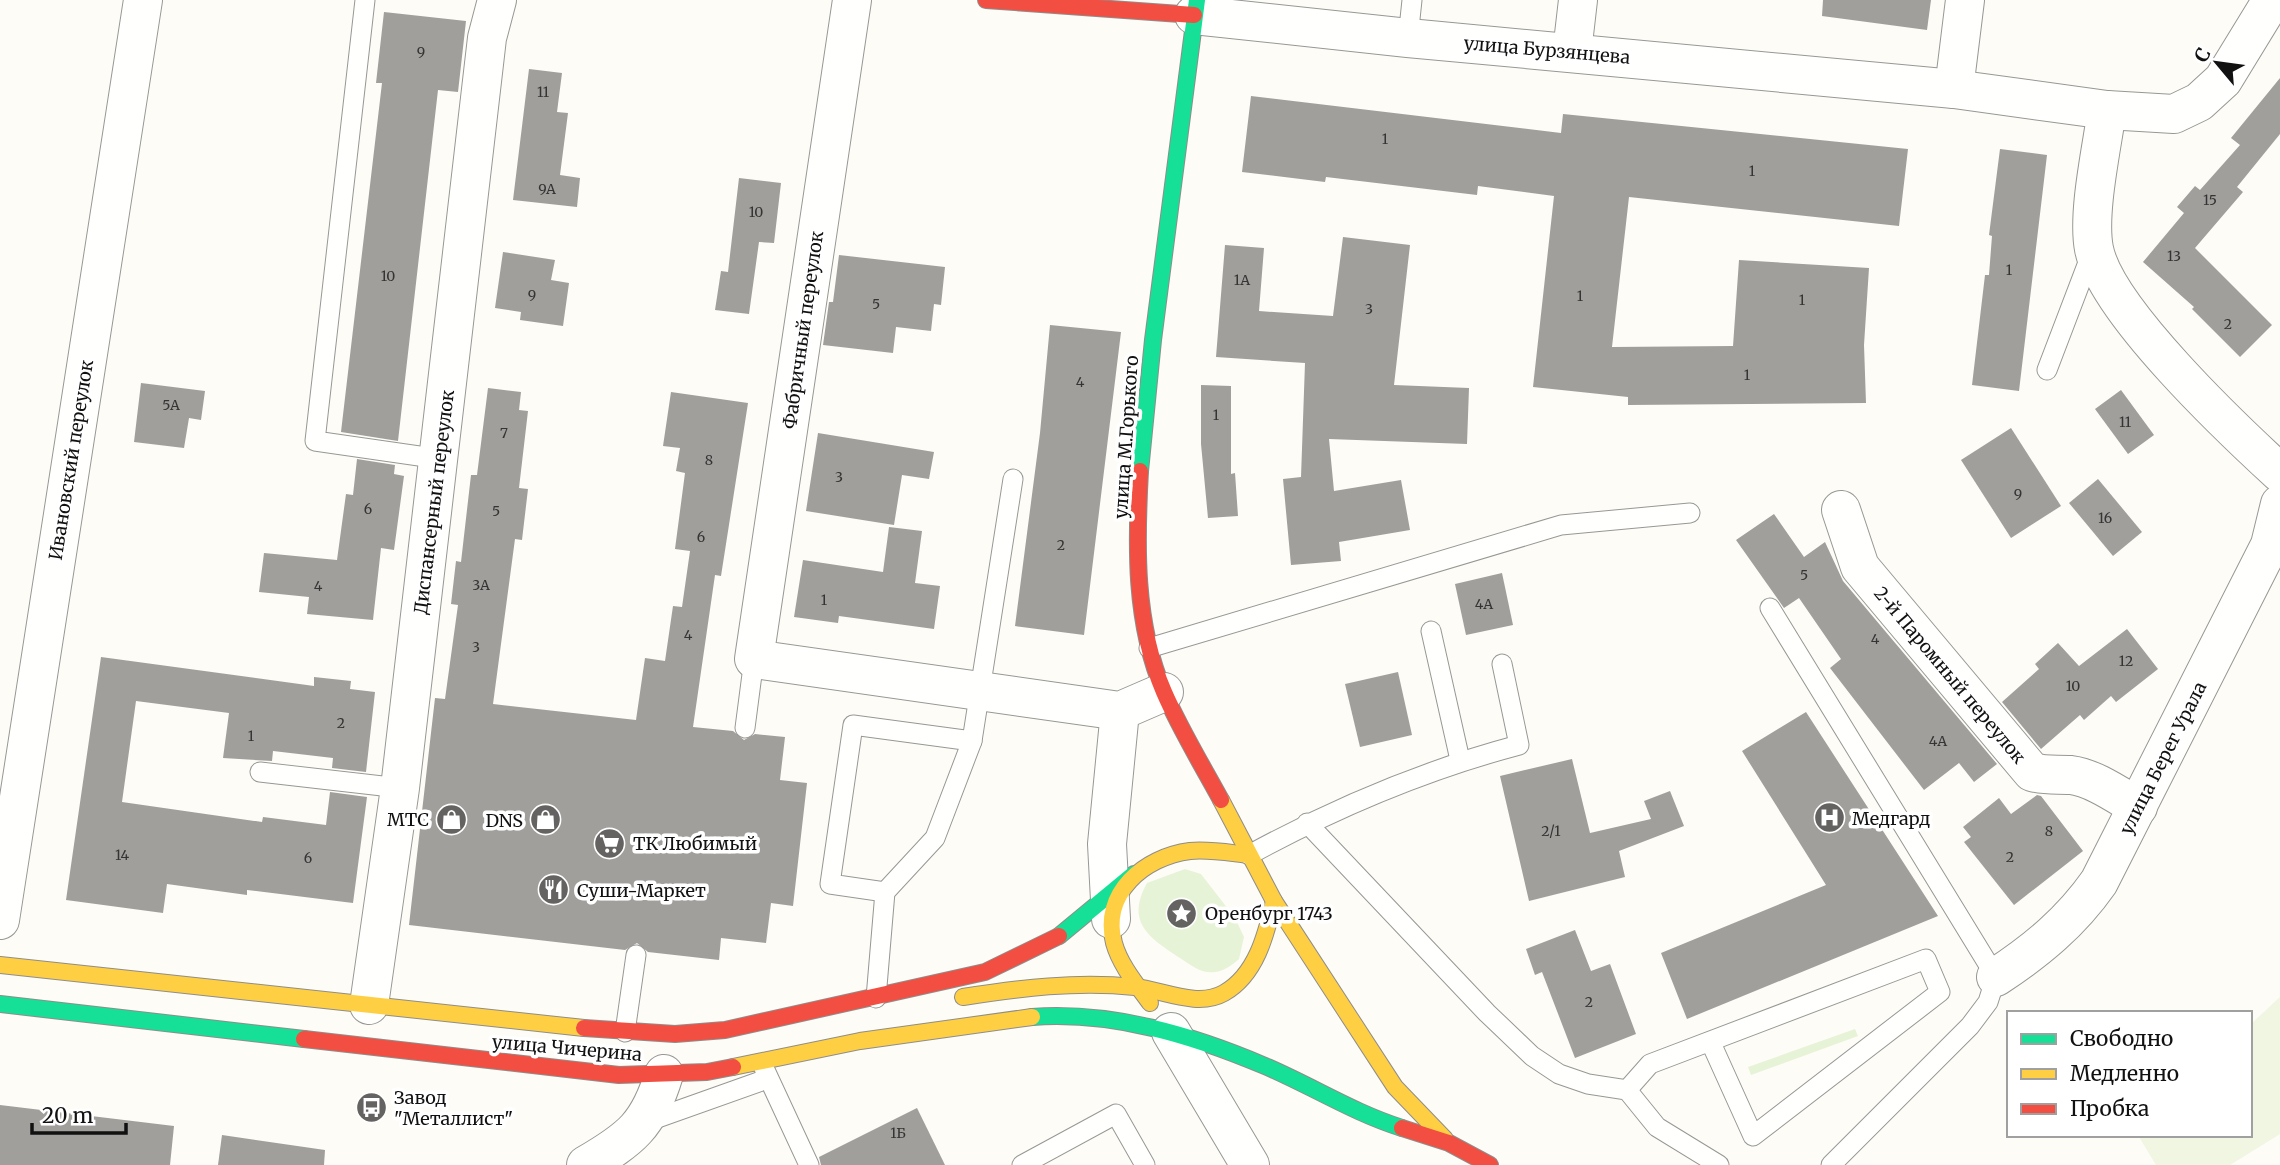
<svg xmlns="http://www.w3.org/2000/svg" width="2280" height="1165" font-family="Merriweather,serif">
<rect width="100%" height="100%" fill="#fdfcf7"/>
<g fill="#e7f3d7">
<path d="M 1185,869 L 1201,874 L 1235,918 L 1244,937 L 1239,959 C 1232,965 1224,971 1215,972 C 1201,974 1191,965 1180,958 C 1150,938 1125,923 1147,883 Z"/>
<polygon points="1855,1029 1858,1036 1751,1075 1748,1067"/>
</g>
<polygon fill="#f0f6e1" points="2280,997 2280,1134 2230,1165 2156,1165 2138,1135 2250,1135 2250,1025"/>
<g fill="#a19f9c">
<polygon points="1823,0 1931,0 1927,30 1822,16"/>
<polygon points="384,12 466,21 458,92 438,90 398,441 341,432 382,83 376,83"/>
<polygon points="529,69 562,73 557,112 568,113 560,175 580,178 577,207 513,200"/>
<polygon points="2280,78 2280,134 2237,187 2243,192 2195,248 2272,325 2240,357 2192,309 2194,307 2143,262 2184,213 2177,207 2195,186 2200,190 2240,145 2231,138"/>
<polygon points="1251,96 1561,133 1563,114 1908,149 1899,226 1629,197 1612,347 1733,346 1739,260 1869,268 1864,345 1866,403 1628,405 1628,397 1533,387 1554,196 1478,186 1477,195 1326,177 1325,182 1242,172"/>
<polygon points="2000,149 2047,155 2019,391 1972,385 1985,275 1989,275 1992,236 1989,235"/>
<polygon points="739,178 781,183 774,243 759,242 749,314 715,310 721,271 728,272"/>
<polygon points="1343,237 1410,245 1394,385 1469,388 1467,444 1329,439 1334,491 1401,480 1410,530 1339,542 1341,561 1291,565 1283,479 1301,477 1305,363 1216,357 1225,245 1264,248 1259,311 1333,316"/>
<polygon points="503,252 555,260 551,280 569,283 563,326 520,320 521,312 495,308"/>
<polygon points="839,255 945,267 941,305 934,304 931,331 896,327 893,353 823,345 829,302 833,302"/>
<polygon points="1050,325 1121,332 1084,635 1015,626 1040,433"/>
<polygon points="141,383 205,391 201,420 189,418 184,448 134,442"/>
<polygon points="1201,385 1231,386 1231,474 1235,473 1238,516 1208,518 1201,444"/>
<polygon points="488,388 521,392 519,410 528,411 519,488 528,489 522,540 515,539 493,704 636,720 645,658 665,661 673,606 682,607 690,551 675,549 685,473 676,471 680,448 663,446 671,392 748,403 721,576 715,575 693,727 733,731 744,740 755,734 785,737 780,780 807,783 793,906 771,903 766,943 721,938 719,960 648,952 637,943 625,950 409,925 435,698 445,699 458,605 451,604 456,561 461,562 471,475 477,475"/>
<polygon points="2121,390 2154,435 2128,454 2095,409"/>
<polygon points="2011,428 2061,506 2011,538 1961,460"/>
<polygon points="818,433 934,452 929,479 902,475 894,525 806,511"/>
<polygon points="357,459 395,465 394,474 404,476 394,550 381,548 373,620 307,614 309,597 259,592 264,553 337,560 346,494 353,495"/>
<polygon points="2098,479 2142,532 2113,556 2069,503"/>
<polygon points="1774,514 1804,557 1825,542 1843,581 1997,764 1974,782 1959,763 1924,790 1830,668 1841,659 1799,598 1784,608 1736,540"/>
<polygon points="889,527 922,531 915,583 940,586 934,629 839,616 838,623 794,617 803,560 883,572"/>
<polygon points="1502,573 1513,625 1466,635 1455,584"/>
<polygon points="2127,629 2158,669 2116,702 2111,696 2084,720 2080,715 2041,749 2002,702 2039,669 2035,664 2058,643 2079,666"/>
<polygon points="101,657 314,686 314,677 351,681 350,689 375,692 366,772 332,768 333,758 273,751 272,761 223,758 229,713 136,701 122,802 262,822 263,817 326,825 330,792 367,797 353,903 247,890 247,895 167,884 163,913 66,900"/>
<polygon points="1398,672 1412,735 1360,747 1345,684"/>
<polygon points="1806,712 1938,916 1687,1019 1661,953 1826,885 1742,751"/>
<polygon points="1572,759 1590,833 1651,819 1644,801 1670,791 1684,826 1619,851 1625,877 1529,901 1500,776"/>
<polygon points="2037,795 2041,796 2083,851 2014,905 1964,842 1971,837 1963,827 1999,798 2011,814"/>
<polygon points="1575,930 1591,971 1610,964 1636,1034 1575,1058 1542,972 1535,975 1526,949"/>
<polygon points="0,1105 174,1126 170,1165 0,1165"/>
<polygon points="917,1108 945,1165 821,1165 819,1157"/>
<polygon points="222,1135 325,1150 324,1165 218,1165"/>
</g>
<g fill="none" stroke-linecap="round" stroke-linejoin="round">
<defs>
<g id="lane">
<polyline points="365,0 315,441 440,459"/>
<polyline points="1408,38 1412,0"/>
<polyline points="2047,370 2092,252"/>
<polyline points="1770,608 1996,977 1988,1002 1970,1026 1831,1165"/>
<polyline points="1431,631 1460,760"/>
<polyline points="1149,648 1561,525 1690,513"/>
<polyline points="745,728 754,659"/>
<polyline points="260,772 400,788"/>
<polyline points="1307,823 1487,1013 1532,1056 1559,1074 1588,1084 1627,1090 1657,1127 1719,1165"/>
<path d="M 1249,855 C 1335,808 1425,770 1519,745 L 1502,664"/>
<polyline points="885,892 830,884 853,725 972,741"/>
<polyline points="876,998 885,892 935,838 972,741 1013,479"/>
<polyline points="625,1032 636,955"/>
<polyline points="764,1068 809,1165"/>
<polyline points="1627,1090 1650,1064 1926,959 1940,992 1753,1136 1711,1043"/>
<polyline points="646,1122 767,1079"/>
<polyline points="1022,1165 1116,1114 1145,1165"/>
</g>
<g id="street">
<polyline points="852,0 754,659 1120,711 1164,692"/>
<polyline points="1194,15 1408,38 1954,89 2107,110 2174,114 2199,102 2223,80 2272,0"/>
<polyline points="1572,52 1578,0"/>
<polyline points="1954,89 1965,0"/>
<path d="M 2107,110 C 2102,147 2087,213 2094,249 C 2106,310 2232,429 2280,473"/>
<path d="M 1841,510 L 1860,567 L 2032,772 C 2046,776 2057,774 2071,775 C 2094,778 2119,796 2138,807"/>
<polyline points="1111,919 1107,844 1120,711"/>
<polyline points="0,920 143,0"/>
<path d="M 1996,977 C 2037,950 2071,922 2099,882 L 2270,545 L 2280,504"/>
<polyline points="369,1005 400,788 487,38 497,0"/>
<polyline points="1171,1032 1250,1165"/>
<path d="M 586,1165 C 631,1139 649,1125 664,1074"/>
</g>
<g id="fast">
<polyline points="1140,471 1153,340 1197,0"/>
<polyline points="1059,936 1134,874"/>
<polyline points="0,1004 304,1039"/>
<path d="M 1032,1017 C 1112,1011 1192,1035 1265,1066 C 1312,1086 1354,1113 1402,1128"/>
</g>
<g id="slow">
<polyline points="1221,800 1274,901 1395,1087 1445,1139"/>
<polyline points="0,965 584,1028"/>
<path d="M 963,997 C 1020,988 1077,981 1135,987 C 1162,990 1198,1008 1224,993 C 1256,975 1266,935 1274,901"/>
<path d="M 1150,1003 C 1137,985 1120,965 1114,943 C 1101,893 1144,857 1190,851 C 1209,849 1230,853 1249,855"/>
<polyline points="733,1067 860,1041 1032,1017"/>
</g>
<g id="jam">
<polyline points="986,0 1194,15"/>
<path d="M 1140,471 C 1136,544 1134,623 1164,692 C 1180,729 1202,765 1221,800"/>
<polyline points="584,1028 675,1034 725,1030 985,972 1059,936"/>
<polyline points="304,1039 619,1075 707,1072 733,1067"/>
<polyline points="1402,1128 1449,1143 1490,1165"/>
</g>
</defs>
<use href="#lane" stroke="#979795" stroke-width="21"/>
<use href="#street" stroke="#979795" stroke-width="40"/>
<use href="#fast" stroke="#8e8d8b" stroke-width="18"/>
<use href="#slow" stroke="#8e8d8b" stroke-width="18"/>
<use href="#jam" stroke="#8e8d8b" stroke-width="18"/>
<use href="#lane" stroke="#fffffe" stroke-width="19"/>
<use href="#street" stroke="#fffffe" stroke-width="38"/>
<use href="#fast" stroke="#16e098" stroke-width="16"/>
<use href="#slow" stroke="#ffcf43" stroke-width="16"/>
<use href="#jam" stroke="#f24e42" stroke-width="16"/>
</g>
<defs>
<symbol id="hospital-disc" viewBox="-11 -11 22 22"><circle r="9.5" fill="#646362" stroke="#fff"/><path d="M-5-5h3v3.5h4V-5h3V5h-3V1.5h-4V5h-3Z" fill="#fff"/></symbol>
<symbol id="shop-disc" viewBox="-11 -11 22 22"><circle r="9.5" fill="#646362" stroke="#fff"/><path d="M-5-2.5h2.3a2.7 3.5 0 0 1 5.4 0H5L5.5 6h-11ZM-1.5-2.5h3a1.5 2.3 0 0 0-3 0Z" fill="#fff"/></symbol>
<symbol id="supermarket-disc" viewBox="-11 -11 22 22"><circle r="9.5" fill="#646362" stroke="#fff"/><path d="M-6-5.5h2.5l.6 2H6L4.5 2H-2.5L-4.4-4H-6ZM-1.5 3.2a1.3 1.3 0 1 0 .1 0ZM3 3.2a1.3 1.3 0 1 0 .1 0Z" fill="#fff"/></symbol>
<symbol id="restaurant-disc" viewBox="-11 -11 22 22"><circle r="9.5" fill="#646362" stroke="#fff"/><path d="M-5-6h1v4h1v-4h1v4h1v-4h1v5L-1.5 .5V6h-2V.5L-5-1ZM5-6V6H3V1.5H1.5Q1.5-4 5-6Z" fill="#fff"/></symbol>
<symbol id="sight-disc" viewBox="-11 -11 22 22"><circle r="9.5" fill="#646362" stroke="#fff"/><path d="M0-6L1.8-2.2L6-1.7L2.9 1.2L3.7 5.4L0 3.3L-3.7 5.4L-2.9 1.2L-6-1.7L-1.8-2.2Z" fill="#fff"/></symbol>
<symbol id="bus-disc" viewBox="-11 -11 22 22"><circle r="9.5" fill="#646362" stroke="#fff"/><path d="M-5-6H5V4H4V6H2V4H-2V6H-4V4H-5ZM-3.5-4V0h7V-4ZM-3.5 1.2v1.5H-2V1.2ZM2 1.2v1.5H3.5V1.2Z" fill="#fff"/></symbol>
</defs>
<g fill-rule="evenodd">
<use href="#hospital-disc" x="1812" y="800" width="35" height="35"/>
<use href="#shop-disc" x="434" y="802" width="35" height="35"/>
<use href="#shop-disc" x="528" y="802" width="35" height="35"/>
<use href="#supermarket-disc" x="592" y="826" width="35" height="35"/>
<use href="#restaurant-disc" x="536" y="872" width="35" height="35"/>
<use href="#sight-disc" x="1164" y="896" width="35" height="35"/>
<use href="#bus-disc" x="354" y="1090" width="35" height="35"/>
</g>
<g text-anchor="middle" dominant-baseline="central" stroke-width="7" stroke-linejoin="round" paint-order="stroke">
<g font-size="14" fill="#353434">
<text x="421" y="52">9</text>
<text x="543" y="92">11</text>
<text x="1385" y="139">1</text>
<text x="1752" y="171">1</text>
<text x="547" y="189">9А</text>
<text x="2210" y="200">15</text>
<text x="756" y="212">10</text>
<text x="2174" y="256">13</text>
<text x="2009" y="270">1</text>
<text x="388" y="276">10</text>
<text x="1242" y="280">1А</text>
<text x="532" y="295">9</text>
<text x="1580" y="296">1</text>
<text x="1802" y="300">1</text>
<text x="876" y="304">5</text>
<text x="1369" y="309">3</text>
<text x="2228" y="324">2</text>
<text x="1747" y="375">1</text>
<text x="1080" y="382">4</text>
<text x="171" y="405">5А</text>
<text x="1216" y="415">1</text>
<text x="2125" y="422">11</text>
<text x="504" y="433">7</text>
<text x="709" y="460">8</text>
<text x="839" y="477">3</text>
<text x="2018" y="494">9</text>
<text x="368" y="509">6</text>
<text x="496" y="511">5</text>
<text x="2105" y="518">16</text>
<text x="701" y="537">6</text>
<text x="1061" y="545">2</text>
<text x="1804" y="575">5</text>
<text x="481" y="585">3А</text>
<text x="318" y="586">4</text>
<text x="824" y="600">1</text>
<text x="1484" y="604">4А</text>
<text x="688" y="635">4</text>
<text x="1875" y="639">4</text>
<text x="476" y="647">3</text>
<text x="2126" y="661">12</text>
<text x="2073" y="686">10</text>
<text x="341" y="723">2</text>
<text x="251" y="736">1</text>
<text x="1938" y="741">4А</text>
<text x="1551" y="831">2/1</text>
<text x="2049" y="831">8</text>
<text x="122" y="855">14</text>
<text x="2010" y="857">2</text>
<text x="308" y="858">6</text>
<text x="1589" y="1002">2</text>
<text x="898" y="1133">1Б</text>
</g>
<g font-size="18" fill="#111" stroke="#fff">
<text transform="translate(1547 50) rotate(5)">улица Бурзянцева</text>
<text transform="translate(803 330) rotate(-82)">Фабричный переулок</text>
<text transform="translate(1126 437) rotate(-86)">улица М.Горького</text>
<text transform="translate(71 460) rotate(-81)">Ивановский переулок</text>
<text transform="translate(434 502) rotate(-83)">Диспансерный переулок</text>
<text transform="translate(1950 675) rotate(50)">2-й Паромный переулок</text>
<text transform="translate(2163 758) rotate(-63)">улица Берег Урала</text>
<text transform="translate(567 1048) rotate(5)">улица Чичерина</text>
</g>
<g font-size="18" fill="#111" stroke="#fff" text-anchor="start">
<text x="1852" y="818">Медгард</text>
<text x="429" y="819" text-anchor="end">МТС</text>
<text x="523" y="820" text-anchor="end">DNS</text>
<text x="633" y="843">ТК Любимый</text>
<text x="577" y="890">Суши-Маркет</text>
<text x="1205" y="913">Оренбург 1743</text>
<text x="394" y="1097">Завод<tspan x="394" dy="21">"Металлист"</tspan></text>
</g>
</g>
<rect x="2007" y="1011" width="245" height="126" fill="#ffffff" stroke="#a0a0a0" stroke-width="2"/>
<rect x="2021" y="1034" width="35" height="10" fill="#16e098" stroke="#a0a0a0" stroke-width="2"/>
<text x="2070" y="1046" font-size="21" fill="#111111">Свободно</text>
<rect x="2021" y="1069" width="35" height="10" fill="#ffcf43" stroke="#a0a0a0" stroke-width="2"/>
<text x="2070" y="1081" font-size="21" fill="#111111">Медленно</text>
<rect x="2021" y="1104" width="35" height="10" fill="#f24e42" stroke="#a0a0a0" stroke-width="2"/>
<text x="2070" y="1116" font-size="21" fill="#111111">Пробка</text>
<g transform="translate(2217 63) rotate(299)" stroke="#ffffff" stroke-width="5" paint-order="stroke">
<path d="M0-5L12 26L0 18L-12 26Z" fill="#111111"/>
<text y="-10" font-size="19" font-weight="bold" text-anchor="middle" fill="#111111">С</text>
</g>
<path d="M32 1123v10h94v-10" fill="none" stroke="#111111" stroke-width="3.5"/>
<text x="42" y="1123" font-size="21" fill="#111111" stroke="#ffffff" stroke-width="5" paint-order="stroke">20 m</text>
</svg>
